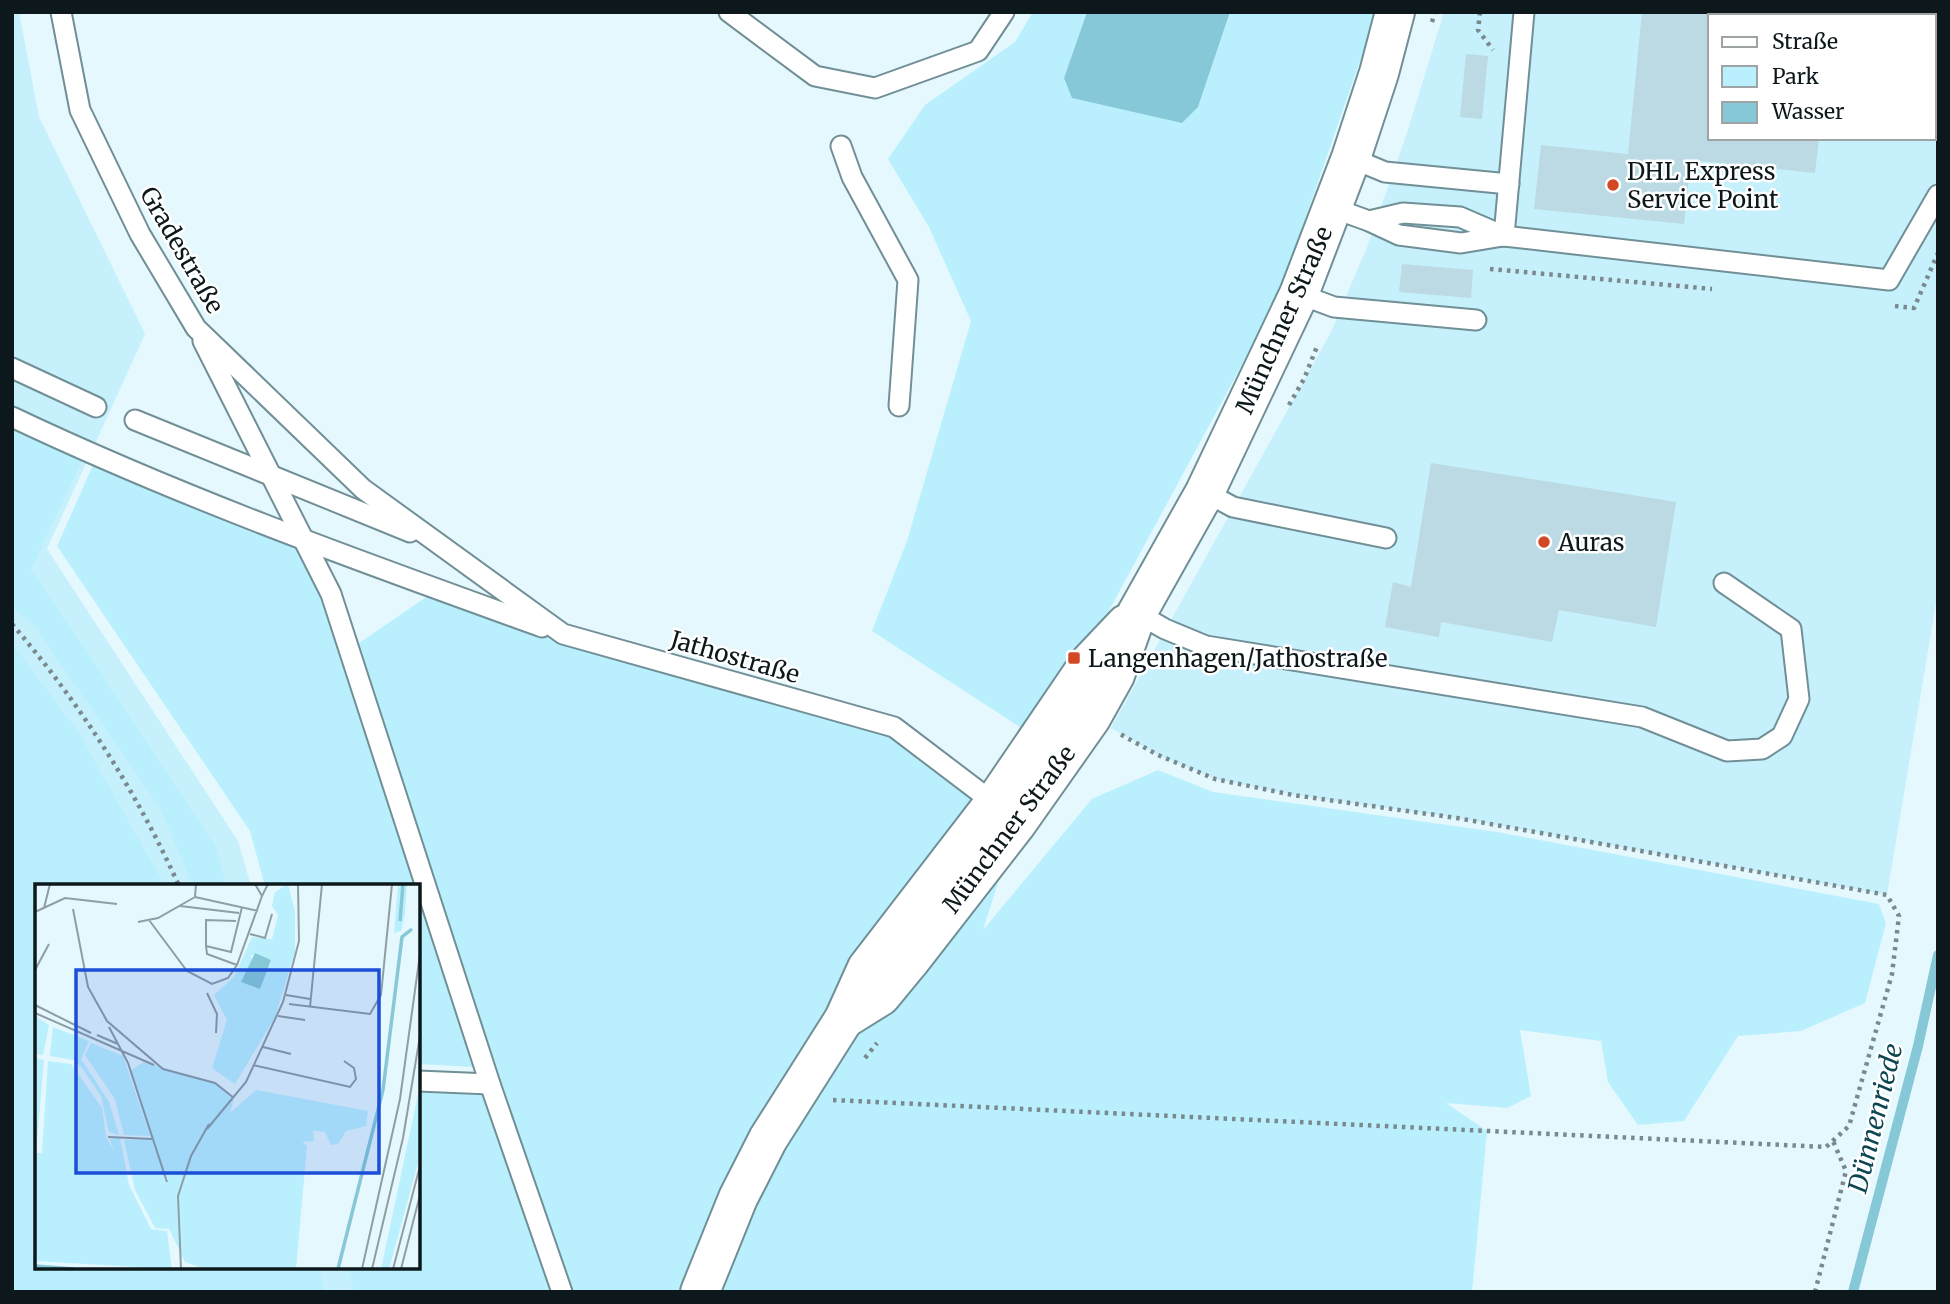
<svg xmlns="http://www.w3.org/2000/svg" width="1950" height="1304" font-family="Merriweather,serif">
<rect width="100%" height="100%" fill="#e5f8fd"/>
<g fill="#c6f0fb" fill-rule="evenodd">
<polygon points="12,12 19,12 39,117 145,334 47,549 238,841 251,886 37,886 37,1267 348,1267 353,1292 12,1292"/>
<path d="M 1444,12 L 1938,12 L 1938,591 L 1887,895 L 1457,818 L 1293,795 L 1215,779 L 1158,755 L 1111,728 L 1331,332 L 1367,247 L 1407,133 ZM 1710,16 L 1934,16 L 1934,138 L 1710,138 Z"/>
</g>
<g fill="#baf0fe">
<polygon points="1033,12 1087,12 1064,78 1198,107 1230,12 1377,12 1277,300 1092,642 1026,731 872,631 907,541 971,321 929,227 888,159 925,105 1015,42"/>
<polygon points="12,426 83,458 31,570 87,651 215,846 227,886 193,886 160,808 36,628 12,607"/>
<polygon points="93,465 300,550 323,599 415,886 265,886 250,831 57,546"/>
<polygon points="438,589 894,727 1017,823 983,930 1092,799 1158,770 1213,792 1497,832 1879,904 1886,923 1865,1003 1801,1031 1738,1036 1684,1121 1638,1125 1608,1082 1601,1041 1520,1030 1531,1096 1507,1108 1446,1103 1487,1131 1472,1292 353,1292 348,1267 418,1267 418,1087 489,1084 349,650"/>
<polygon points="12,643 79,733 165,886 37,886 37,1267 319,1267 324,1292 12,1292"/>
<polygon points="418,894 474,1067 418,1064"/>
</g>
<polygon fill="#87c8d8" points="1087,12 1230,12 1198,107 1182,123 1072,98 1064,78"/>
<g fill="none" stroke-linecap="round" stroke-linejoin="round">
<polyline stroke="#87c8d8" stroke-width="10" points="1853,1292 1918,1046 1938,955"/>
</g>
<g fill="#bbdae3">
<polygon points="1642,12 1831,12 1831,16 1710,16 1710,138 1819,138 1815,173 1691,160 1684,224 1534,209 1541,145 1628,154"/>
<polygon points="1466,54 1488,56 1482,119 1460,117"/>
<polygon points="1402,264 1473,270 1471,298 1399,292"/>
<polygon points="1431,463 1676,502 1656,627 1559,610 1552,642 1441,622 1439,637 1385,627 1393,582 1411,587"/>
</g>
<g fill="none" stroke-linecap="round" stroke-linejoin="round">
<defs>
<g id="lane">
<polyline points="61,12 80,110 140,234 196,328 363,489 563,634 894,727 998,806"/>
<polyline points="729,12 815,76 875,88 978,51 1004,12"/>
<polyline points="841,146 852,177 908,280 899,406"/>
<polyline points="1351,158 1385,172 1509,184"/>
<polyline points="1333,208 1369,221 1399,235 1461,243 1503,236"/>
<polyline points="1369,221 1403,213 1460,217 1504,236 1889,280 1938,195"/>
<polyline points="1504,236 1524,12"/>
<polyline points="1299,294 1334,307 1476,320"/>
<polyline points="203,341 331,594 490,1084 562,1292"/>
<polyline points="12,368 96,407"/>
<path d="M 12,417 C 185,499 362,562 542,627"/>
<polyline points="135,420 410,532"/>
<polyline points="1205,492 1233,507 1386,538"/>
<polyline points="1137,613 1165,629 1206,646 1642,717 1727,751 1762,749 1782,736 1799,699 1791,629 1724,583"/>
<polyline points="418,1081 490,1084"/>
</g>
<g id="street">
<polyline points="844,1019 881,996 909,962 1017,823 1091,718 1115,675 1137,613 1205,492 1299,294 1351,158 1379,73 1395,12"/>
<polyline points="700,1292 738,1198 768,1139 844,1019 867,968 994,803 1090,662 1126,624"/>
</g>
</defs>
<use href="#lane" stroke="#718f96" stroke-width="23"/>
<use href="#street" stroke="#718f96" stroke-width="42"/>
<g stroke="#7a898d" stroke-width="4.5" stroke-dasharray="3.5 5" stroke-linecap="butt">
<polyline points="1480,12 1478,30 1493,50"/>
<polyline points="1432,22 1435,12"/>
<polyline points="1490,269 1712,289"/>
<polyline points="1895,306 1914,308 1938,253"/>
<polyline points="1289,405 1304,379 1318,344"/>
<path d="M 12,624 C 79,702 137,792 179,886"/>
<polyline points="865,1058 877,1043"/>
<polyline points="833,1100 1826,1147 1849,1126 1892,974 1899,916 1887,895 1457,818 1293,795 1215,779 1158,755 1120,734"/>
<polyline points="1815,1292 1846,1171 1833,1141"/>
</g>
<use href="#lane" stroke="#fff" stroke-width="19"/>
<use href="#street" stroke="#fff" stroke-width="38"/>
</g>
<g fill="#d24825" stroke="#fff" stroke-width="2.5">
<circle cx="1613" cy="185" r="7"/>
<circle cx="1544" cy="542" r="7"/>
<rect x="1067" y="651" width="14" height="14" rx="3.5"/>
</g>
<g text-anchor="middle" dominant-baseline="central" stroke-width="5" stroke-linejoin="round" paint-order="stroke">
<g font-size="24" fill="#0c181b" stroke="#fff" text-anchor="start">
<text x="1627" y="171">DHL Express<tspan x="1627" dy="28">Service Point</tspan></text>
<text x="1558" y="542">Auras</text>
<text x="1088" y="658">Langenhagen/Jathostraße</text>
</g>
<g font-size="24" fill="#0c181b" stroke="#fff">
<text transform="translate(182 250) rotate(60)">Gradestraße</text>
<text transform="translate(1284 320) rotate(-66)">Münchner Straße</text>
<text transform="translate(735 657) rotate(16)">Jathostraße</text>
<text transform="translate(1009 829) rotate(-53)">Münchner Straße</text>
</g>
<g font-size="26" font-style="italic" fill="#0b4652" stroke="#fff">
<text transform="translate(1875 1118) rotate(-76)">Dünnenriede</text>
</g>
</g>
<g transform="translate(35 884)">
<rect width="385" height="385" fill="#e5f8fd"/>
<path d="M 253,0 L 260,27 L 260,68 L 240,133 L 200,200 L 177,184 L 192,136 L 179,111 L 199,93 L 217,53 L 237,55 L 243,31 L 237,22 L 240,8 ZM 220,70 L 236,76 L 225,105 L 216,72 ZM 363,0 L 372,0 L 370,30 L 366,47 L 359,49 ZM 0,132 L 14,141 L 8,171 L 0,170 ZM 18,143 L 54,157 L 46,175 L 74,218 L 84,251 L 74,248 L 66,212 L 47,184 L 38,176 L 15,172 ZM 56,159 L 88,172 L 115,252 L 89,251 L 80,215 L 50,171 ZM 0,174 L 9,176 L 1,269 L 7,269 L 13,177 L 36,180 L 67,224 L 71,253 L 79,267 L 75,255 L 85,254 L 94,301 L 116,345 L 132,347 L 137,385 L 0,377 ZM 109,178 L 180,199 L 199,214 L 195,229 L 221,206 L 333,227 L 331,242 L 311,247 L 303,260 L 296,261 L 290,248 L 278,246 L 279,257 L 267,258 L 272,262 L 261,385 L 171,385 L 150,378 L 134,345 L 120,344 L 100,306 L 89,256 L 116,255 L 95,187 ZM 385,201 L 385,272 L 354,385 L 346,385 Z" fill="#baf0fe" fill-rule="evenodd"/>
<path d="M 220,69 L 236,76 L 225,105 L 206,98 Z" fill="#87c8d8"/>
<path fill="none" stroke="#87c8d8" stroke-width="3.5" d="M 365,37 L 368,0M 0,382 L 39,385M 303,385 L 348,206 L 367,53 L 377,45"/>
<path fill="none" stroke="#8e9ea3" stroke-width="2" d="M 220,0 L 227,12 L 233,0M 160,13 L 223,27M 145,22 L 204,29M 9,24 L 15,0M 38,25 L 53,103 L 72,137 L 128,185 L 180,199 L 199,214M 0,28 L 30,14 L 82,20M 114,36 L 152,87 L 177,100 L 193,94 L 202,81 L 227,12M 201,37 L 171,36 L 171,62 L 172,70 L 202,81M 103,38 L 123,34 L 160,13 L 161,0M 215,50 L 230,54 L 237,30M 171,62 L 196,68 L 207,23M 0,86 L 14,60M 172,109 L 182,130 L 181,149M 251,111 L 275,115M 254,120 L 335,130 L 346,111 L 357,0M 0,121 L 56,149M 275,123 L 287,0M 0,129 L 119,181M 243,132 L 270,136M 74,143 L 93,179 L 132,298M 62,151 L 83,160M 228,163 L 256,170M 218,181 L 315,203 L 321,195 L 319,184 L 309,177M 172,245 L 211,198 L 248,118 L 264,57 L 263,0M 73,253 L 117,255M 146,385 L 143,312 L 156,272 L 174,240M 327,385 L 365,215 L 385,70M 337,385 L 368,254 L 385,152M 358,385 L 385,282M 366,385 L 385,311"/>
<path fill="#1d4ed8" fill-opacity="0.15" stroke="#1d4ed8" stroke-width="3.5" d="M 41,86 L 344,86 L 344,289 L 41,289 Z"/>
<rect width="385" height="385" fill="none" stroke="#0c181b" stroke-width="3.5"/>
</g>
<rect width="1950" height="1304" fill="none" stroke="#0c181b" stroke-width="28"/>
<rect x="1708" y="14" width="228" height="126" fill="#ffffff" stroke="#9ea3a4" stroke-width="2"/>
<rect x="1722" y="37" width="35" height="10" fill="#ffffff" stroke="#9ea3a4" stroke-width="2"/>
<text x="1772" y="49" font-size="21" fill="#0c181b">Straße</text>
<rect x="1722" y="66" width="35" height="21" fill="#baf0fe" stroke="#9ea3a4" stroke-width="2"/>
<text x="1772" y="84" font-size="21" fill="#0c181b">Park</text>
<rect x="1722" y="102" width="35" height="21" fill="#87c8d8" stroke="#9ea3a4" stroke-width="2"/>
<text x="1772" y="119" font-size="21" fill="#0c181b">Wasser</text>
</svg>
